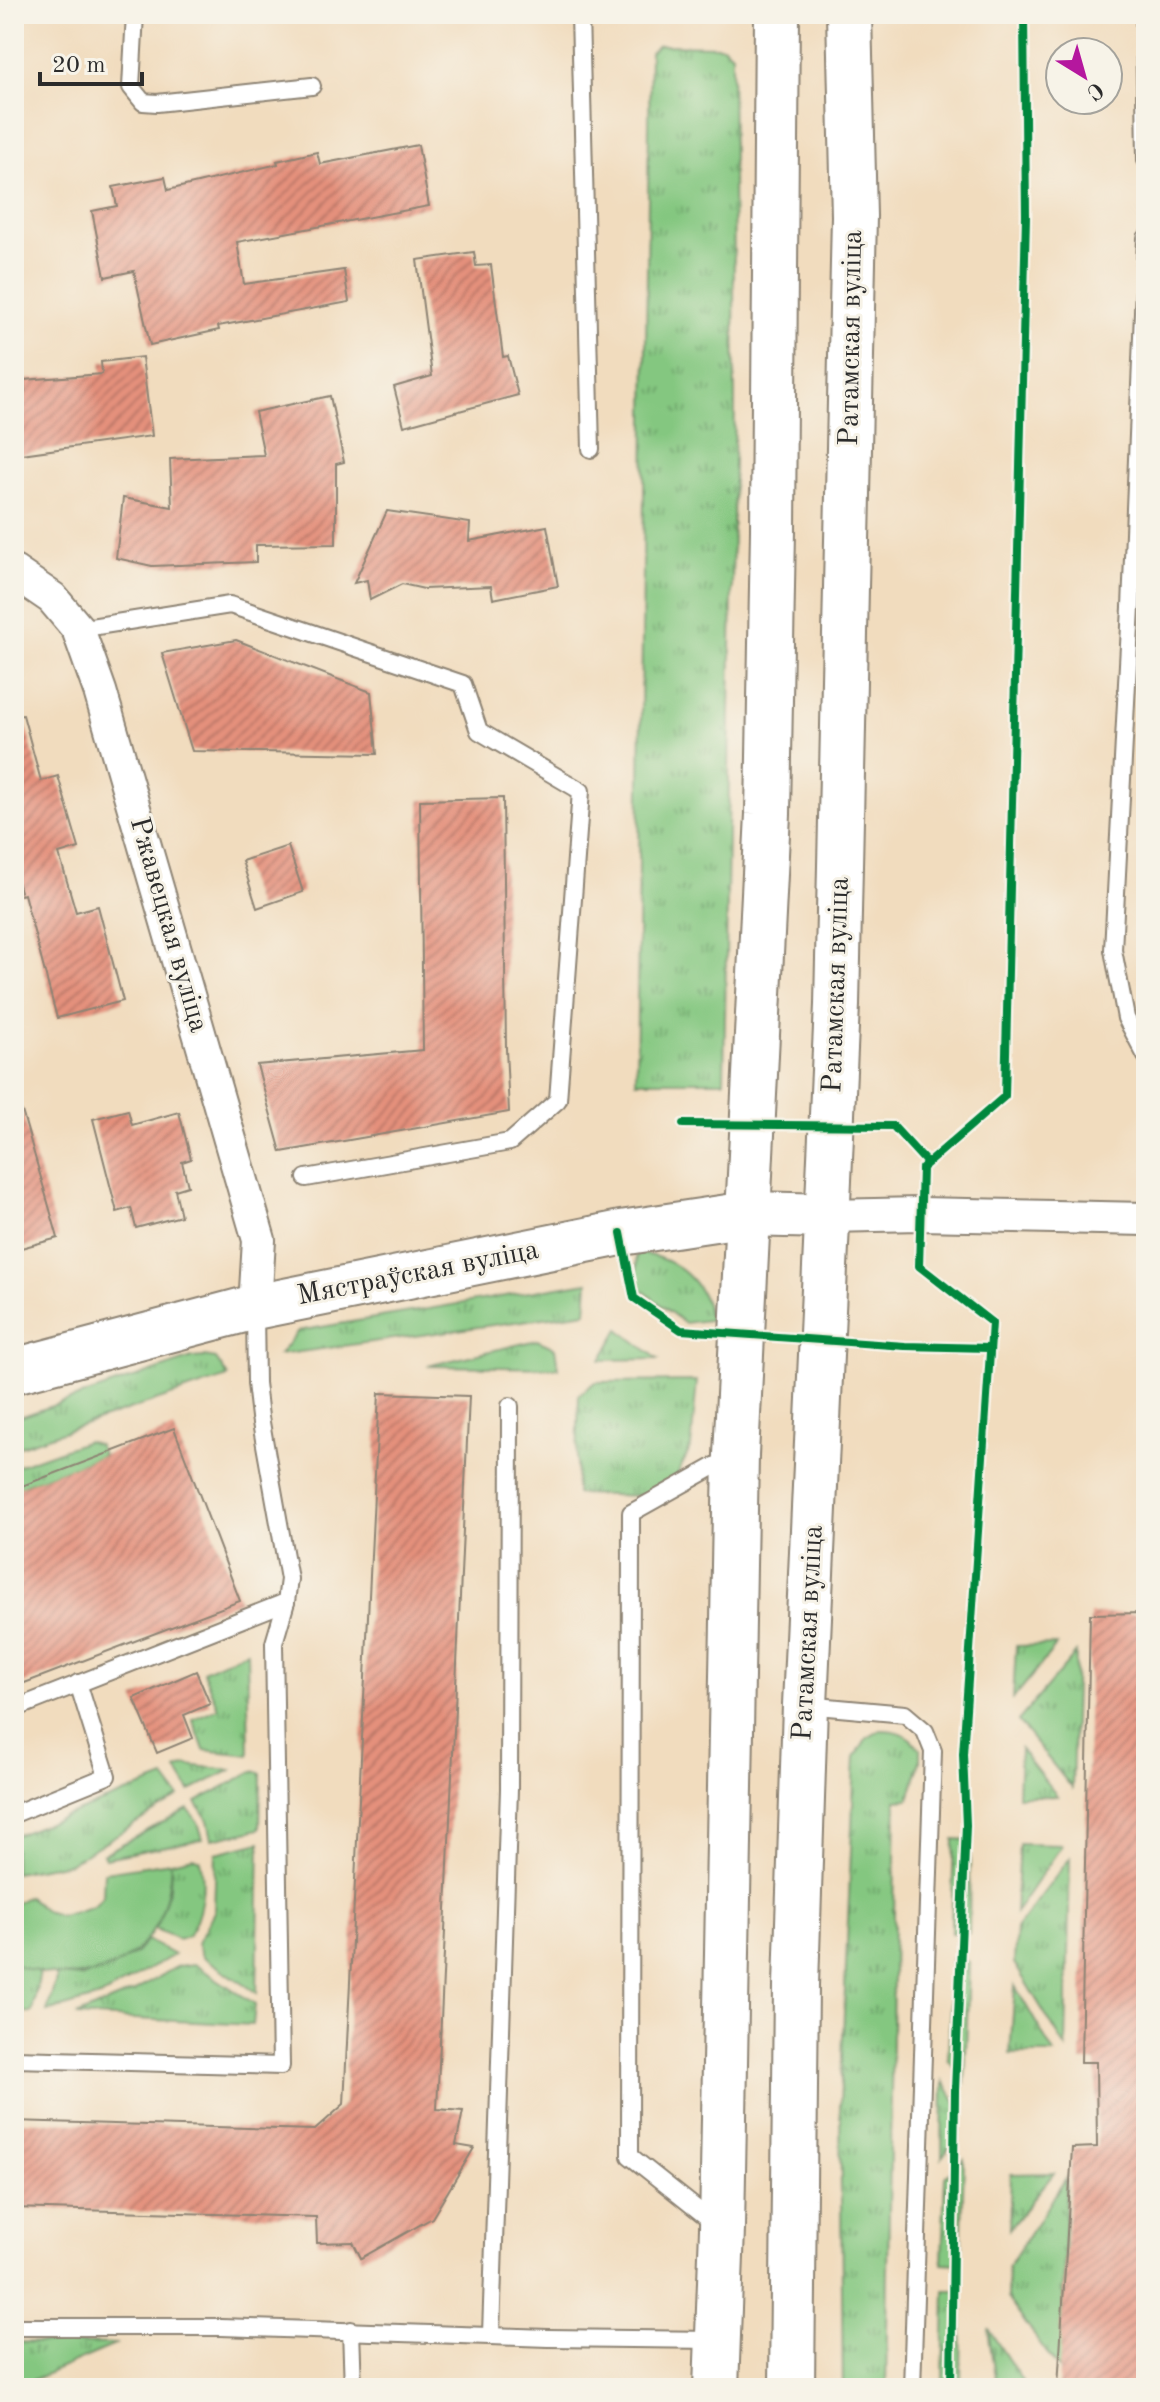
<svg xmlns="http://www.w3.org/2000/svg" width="1160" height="2402" font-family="'Old Standard TT',serif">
<defs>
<pattern id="grass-tufts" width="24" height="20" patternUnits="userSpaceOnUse" patternTransform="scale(2)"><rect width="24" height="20" fill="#84c780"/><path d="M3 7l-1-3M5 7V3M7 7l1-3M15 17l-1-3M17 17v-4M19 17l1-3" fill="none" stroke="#6ca269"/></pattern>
<pattern id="building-hatch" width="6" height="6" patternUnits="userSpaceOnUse" patternTransform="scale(2)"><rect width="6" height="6" fill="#e4907c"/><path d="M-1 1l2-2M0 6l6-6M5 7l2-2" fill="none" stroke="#b97666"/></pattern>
</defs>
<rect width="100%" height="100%" fill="#f7f3e8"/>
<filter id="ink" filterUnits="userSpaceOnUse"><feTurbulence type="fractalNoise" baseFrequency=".0125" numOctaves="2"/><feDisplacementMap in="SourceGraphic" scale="16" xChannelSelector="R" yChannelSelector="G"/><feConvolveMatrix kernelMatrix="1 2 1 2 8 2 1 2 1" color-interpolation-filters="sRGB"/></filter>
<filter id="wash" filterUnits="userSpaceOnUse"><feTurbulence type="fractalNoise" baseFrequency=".006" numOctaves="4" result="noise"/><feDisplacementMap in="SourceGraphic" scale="32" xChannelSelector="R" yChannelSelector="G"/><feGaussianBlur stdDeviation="1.8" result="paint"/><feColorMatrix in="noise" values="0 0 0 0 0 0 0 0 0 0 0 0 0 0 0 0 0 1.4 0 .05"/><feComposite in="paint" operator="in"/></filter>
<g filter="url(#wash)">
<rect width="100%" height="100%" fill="#f1dcbe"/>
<g fill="url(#grass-tufts)" stroke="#587956" stroke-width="2">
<polygon points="659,45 723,46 732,54 735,402 724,1081 636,1081 650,52"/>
<path d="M 636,1253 C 675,1257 704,1280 710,1320 L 684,1323 L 637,1286 Z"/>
<polygon points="588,1282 586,1312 279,1355 298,1331"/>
<polygon points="619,1329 658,1359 601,1360"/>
<polygon points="537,1340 555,1348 558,1368 427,1366"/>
<polygon points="204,1357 216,1359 228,1377 14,1448 14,1419 192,1358"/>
<polygon points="697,1381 691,1447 676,1477 646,1496 576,1494 579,1395 595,1382"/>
<polygon points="87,1441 98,1445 103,1455 14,1489 14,1467"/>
<polygon points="1057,1645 1013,1699 1016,1646"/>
<polygon points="247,1651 249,1755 204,1750 193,1719 218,1708 203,1671"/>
<polygon points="1076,1653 1072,1788 1018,1721"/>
<path d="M 881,1730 C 900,1730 908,1734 920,1749 L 920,1761 L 909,1799 L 896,1800 L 886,2388 L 843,2388 L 840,2105 L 855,1757 L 866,1739 Z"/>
<polygon points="1020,1749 1057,1796 1018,1796"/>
<polygon points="187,1765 231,1770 190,1791 177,1770"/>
<polygon points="253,1771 261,1773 260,1829 212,1839 208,1820 196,1802"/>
<polygon points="165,1778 179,1797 70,1863 14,1873 14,1836"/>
<polygon points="188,1809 198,1822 203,1839 105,1858 103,1854"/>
<polygon points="954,1839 970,1840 969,1933 951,1933"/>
<polygon points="260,1842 257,1993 202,1956 197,1943 214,1912 216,1853"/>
<polygon points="1019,1844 1062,1845 1015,1913 1019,1845"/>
<path d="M 193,1857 L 200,1860 C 206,1886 202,1913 188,1936 L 178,1939 L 155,1929 L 170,1888 L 171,1862 Z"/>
<polygon points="1070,1858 1066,2048 1014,1963 1016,1929"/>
<polygon points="147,1940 174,1955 100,1997 47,2012 57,1975 83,1977 135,1954"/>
<polygon points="952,1958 969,1962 965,2082 948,2059"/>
<polygon points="14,1964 40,1972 32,2012 14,2013"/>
<polygon points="194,1964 255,2004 253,2025 76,2016 133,1992 178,1966"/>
<polygon points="1015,1986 1054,2054 1010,2054"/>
<path d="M 943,2081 C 966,2114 967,2125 942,2158 Z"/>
<polygon points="964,2159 961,2264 942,2263 945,2177"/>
<polygon points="1054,2173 1009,2229 1011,2174"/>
<polygon points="1066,2178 1061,2372 1007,2298 1008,2267"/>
<polygon points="945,2290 962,2290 961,2385 943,2384"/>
<polygon points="988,2328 1026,2387 996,2385"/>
<polygon points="14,2342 117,2344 14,2388"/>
</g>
<path fill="#84c780" stroke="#587956" stroke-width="2" d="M 171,1862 C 168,1955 100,1998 14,1964 L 14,1904 L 28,1896 L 45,1911 L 61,1916 L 94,1906 L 103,1896 L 104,1872 Z"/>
<g id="blocks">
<g fill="url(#building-hatch)">
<polygon points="418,145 429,206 237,242 244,284 344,270 349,302 218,326 219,330 150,345 134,271 105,277 92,211 117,206 113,187 165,177 168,190 278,164 277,161 317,152 320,164"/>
<polygon points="474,252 476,266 491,265 503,357 508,356 518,395 404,426 394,387 432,376 417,260"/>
<polygon points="142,357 152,436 14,455 14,392 25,391 24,380 102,374 101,362"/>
<polygon points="330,396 344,462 336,464 336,544 256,545 256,562 152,566 116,558 123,498 172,507 170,459 264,455 255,412"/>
<polygon points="387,511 470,523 469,541 547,526 558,586 493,599 491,586 424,589 402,584 370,600 367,580 354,583"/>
<polygon points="236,640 371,692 377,754 192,751 162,653"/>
<polygon points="23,715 41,781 58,776 79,848 59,854 76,912 98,906 123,1001 57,1018 24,894 21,895 14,871 14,716"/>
<polygon points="503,798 506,1049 509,1112 281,1152 257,1065 423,1050 420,800"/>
<polygon points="288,846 303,892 257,908 242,861"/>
<polygon points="128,1110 132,1125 179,1112 191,1159 182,1162 188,1186 175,1190 181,1216 136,1228 131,1208 117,1212 93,1119"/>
<polygon points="22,1111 58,1238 14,1250 14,1112"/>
<polygon points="379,1393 469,1396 437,2109 463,2111 456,2145 474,2148 432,2218 361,2258 353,2242 317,2243 316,2217 14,2208 14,2121 315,2130 344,2104"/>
<polygon points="174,1428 240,1601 14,1687 14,1489"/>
<polygon points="1146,1613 1146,2388 1058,2388 1072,2148 1097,2147 1096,2062 1081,2062 1090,1614"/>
<polygon points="196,1671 210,1704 184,1715 193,1738 157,1753 134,1698"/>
</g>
</g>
</g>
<g filter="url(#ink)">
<use href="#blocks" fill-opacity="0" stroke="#8e8474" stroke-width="2"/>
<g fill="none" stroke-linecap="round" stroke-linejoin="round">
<defs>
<g id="lane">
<polyline points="135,14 131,87 143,102 157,103 312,86"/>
<polyline points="580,14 591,449"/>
<polyline points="1144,14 1146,160"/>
<polyline points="1146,238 1131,607 1113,950 1126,1018 1146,1056"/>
<polyline points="78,629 230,605 463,684 479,731 581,791 558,1100 510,1142 306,1178"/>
<polyline points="806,1705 905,1714 925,1731 933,1751 912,2388"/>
<polyline points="14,1709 286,1602"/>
<polyline points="14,1814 107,1776 78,1683"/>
<polyline points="14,2059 281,2066 274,1643 286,1602 289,1579 260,1417 256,1383 255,1311"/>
<polyline points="717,2225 630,2156 631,1513 731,1457"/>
<polyline points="14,2327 221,2327 548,2338 715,2340"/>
<polyline points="351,2330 353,2388"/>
<polyline points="491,2334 509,1789 510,1406"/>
</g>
<g id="street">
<polyline points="14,572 52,598 78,629 100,691 259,1240 255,1307"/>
<polyline points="829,1216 920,1214 1146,1219"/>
</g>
<g id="secondary">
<polyline points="14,1371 255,1307 621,1233 748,1214 829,1216"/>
<polyline points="716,2388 722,2229 736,1455 768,814 773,530 777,14"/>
<polyline points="792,2388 796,1985 805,1705 837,1005 854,216 849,14"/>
</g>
</defs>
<use href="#lane" stroke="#8e8474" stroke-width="20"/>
<use href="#street" stroke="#8e8474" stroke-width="36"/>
<use href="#secondary" stroke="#8e8474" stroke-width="48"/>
<use href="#lane" stroke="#fff" stroke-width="16"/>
<use href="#street" stroke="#fff" stroke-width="32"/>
<use href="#secondary" stroke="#fff" stroke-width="44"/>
<defs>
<g id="cycleway">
<polyline points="683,1124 893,1126 927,1163"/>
<polyline points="621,1233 634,1298 681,1330 905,1346 989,1348"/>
<polyline points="951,2388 955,2091 966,1825 963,1754 992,1323 919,1266 922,1168 1005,1096 1026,215 1024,14"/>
</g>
</defs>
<use href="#cycleway" stroke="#f7f3e8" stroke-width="13"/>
<use href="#cycleway" stroke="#00873e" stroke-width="8"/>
</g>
</g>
<g text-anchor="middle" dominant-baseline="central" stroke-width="6" stroke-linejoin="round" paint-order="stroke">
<g font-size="28" fill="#2b2b2b" stroke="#f7f3e8">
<text transform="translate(852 338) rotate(-89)">Ратамская вуліца</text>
<text transform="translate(168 925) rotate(74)">Ржавецкая вуліца</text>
<text transform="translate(837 985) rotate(-88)">Ратамская вуліца</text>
<text transform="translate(418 1274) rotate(-11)">Мястраўская вуліца</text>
<text transform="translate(809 1633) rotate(-87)">Ратамская вуліца</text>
</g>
</g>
<rect width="1160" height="2402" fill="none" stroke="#f7f3e8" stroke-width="48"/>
<g transform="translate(1084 76) rotate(143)"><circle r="38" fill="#f7f3e8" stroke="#a5a39c" stroke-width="2"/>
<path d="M0-6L14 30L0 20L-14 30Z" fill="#b5179e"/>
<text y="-12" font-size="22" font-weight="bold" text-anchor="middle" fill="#2b2b2b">С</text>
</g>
<path d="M40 72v12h102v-12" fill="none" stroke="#2b2b2b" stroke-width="4"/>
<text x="52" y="72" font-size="24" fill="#2b2b2b" stroke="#f7f3e8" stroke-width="6" paint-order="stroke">20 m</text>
</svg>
